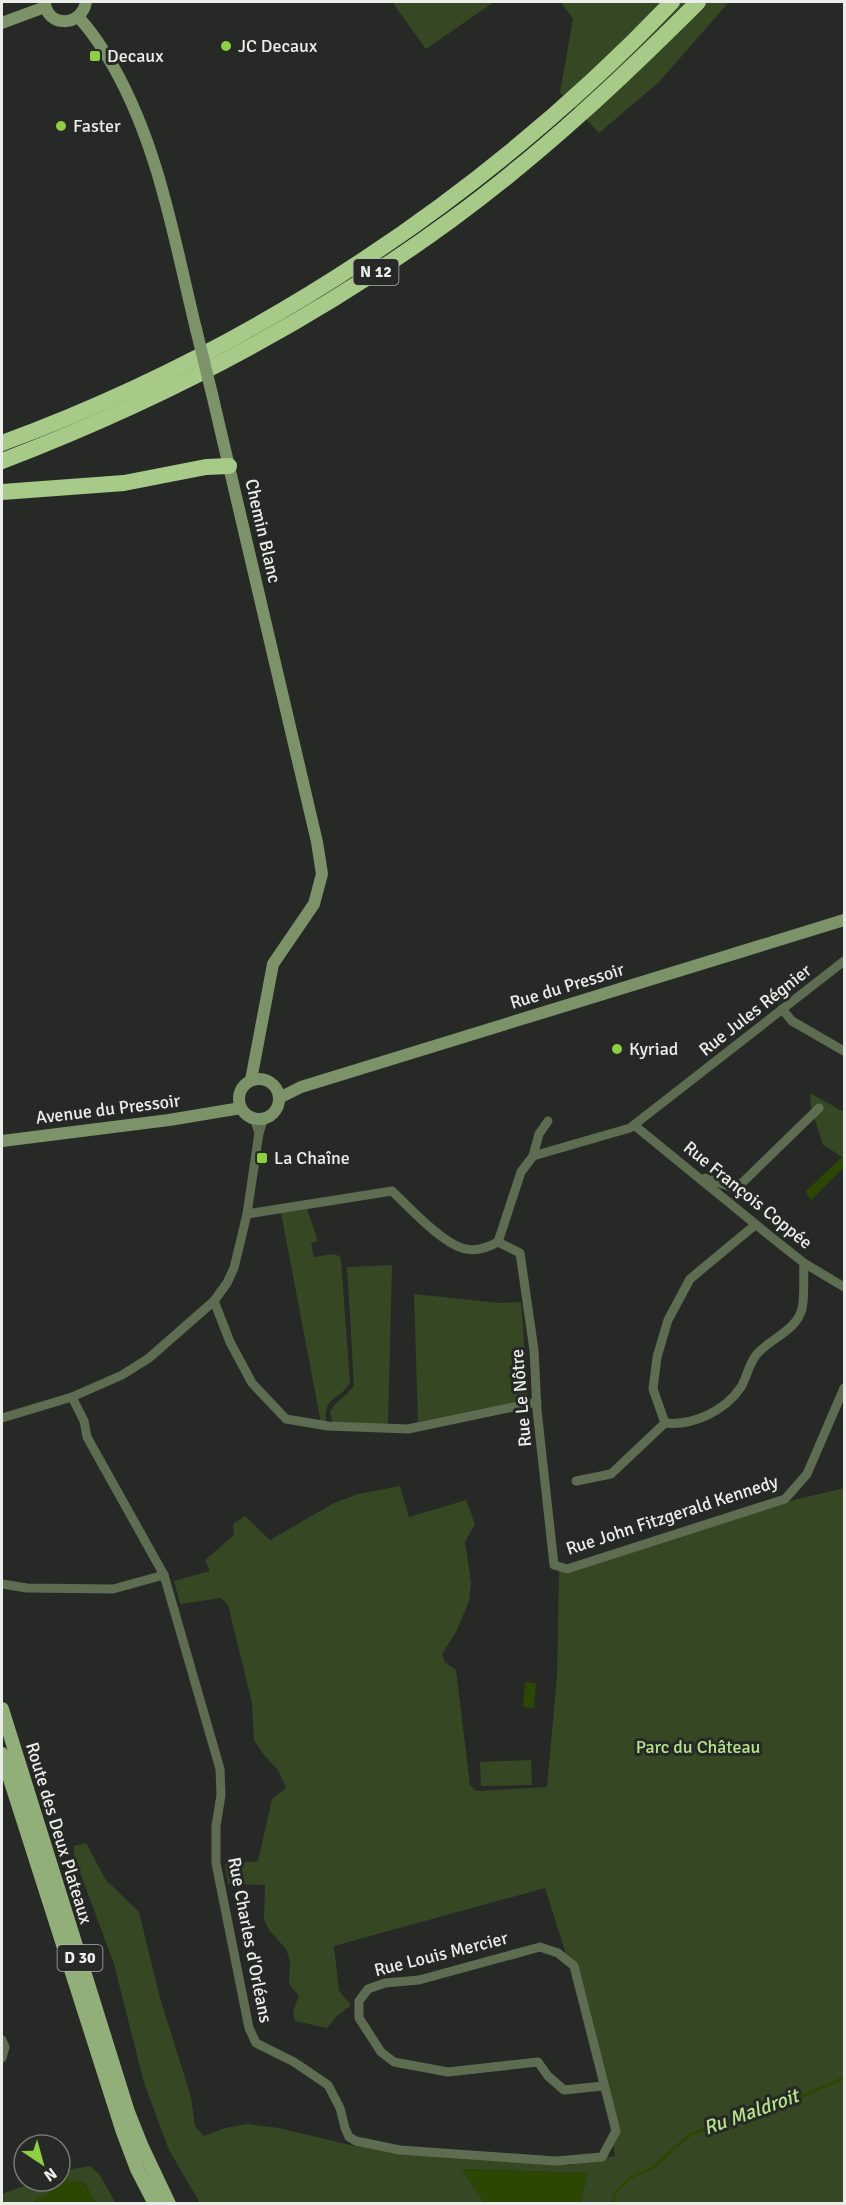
<svg xmlns="http://www.w3.org/2000/svg" width="846" height="2205" font-family="Signika,sans-serif">
<rect width="100%" height="100%" fill="#262925"/>
<g fill="#354823">
<polygon points="392,2 494,2 426,49"/>
<polygon points="561,2 729,2 659,82 599,133 560,92 573,19"/>
<polygon points="810,1093 844,1112 844,1158 823,1145 811,1107"/>
<path d="M 307,1209 L 318,1241 L 311,1243 L 314,1257 L 334,1254 L 339,1256 L 341,1260 L 350,1383 C 338,1402 324,1394 326,1423 L 321,1423 L 281,1213 Z"/>
<path d="M 392,1265 L 388,1425 L 333,1423 L 330,1412 C 335,1401 348,1396 354,1385 L 347,1267 Z"/>
<polygon points="414,1294 500,1303 521,1302 528,1393 524,1400 418,1422"/>
<polygon points="400,1486 409,1517 466,1500 475,1524 465,1542 471,1582 469,1601 457,1630 442,1654 445,1662 456,1670 470,1785 476,1791 547,1787 557,1677 559,1571 566,1574 778,1504 844,1488 844,2203 580,2203 588,2173 462,2169 485,2203 200,2203 169,2150 144,2083 114,1964 74,1856 74,1846 86,1843 106,1880 139,1912 160,1998 191,2097 195,2126 204,2136 225,2128 247,2124 279,2128 350,2145 419,2155 570,2165 615,2156 601,2064 545,1888 334,1946 339,1991 351,2005 336,2017 327,2028 295,2021 293,2011 299,1996 289,1984 290,1961 286,1949 269,1930 264,1919 265,1885 228,1884 225,1864 258,1861 272,1799 286,1788 278,1770 263,1754 254,1740 252,1703 228,1605 221,1598 180,1604 174,1581 210,1571 205,1560 234,1535 233,1524 245,1516 270,1540 334,1503 358,1494"/>
<polygon points="531,1760 532,1785 481,1786 480,1762"/>
<polygon points="90,2166 99,2174 116,2203 96,2203 85,2184 81,2181 67,2183 68,2178 64,2178 59,2187 31,2203 2,2203 2,2194 38,2181 60,2181 60,2173 72,2169"/>
</g>
<g fill="#2b4703">
<polygon points="844,1155 844,1167 811,1200 805,1192"/>
<polygon points="525,1682 536,1683 534,1708 523,1707"/>
<polygon points="462,2169 588,2173 580,2203 485,2204"/>
<polygon points="68,2177 68,2183 81,2181 85,2185 96,2203 31,2203 59,2187 64,2178"/>
</g>
<g fill="none" stroke-linecap="round" stroke-linejoin="round">
<polyline stroke="#2b4703" stroke-width="3" points="612,2204 616,2192 632,2177 652,2168 691,2134 730,2121 765,2105 797,2098 844,2078"/>
<g stroke="#5e6c52" stroke-width="9">
<polyline points="782,1009 792,1021 844,1051"/>
<polyline points="254,1118 259,1133"/>
<polyline points="634,1125 770,1236 804,1263 844,1287"/>
<polyline points="533,1156 539,1134 548,1121"/>
<polyline points="705,1178 731,1187 741,1184 819,1108"/>
<path d="M 247,1214 L 392,1191 C 409,1207 441,1242 462,1248 C 474,1252 487,1248 498,1242 L 521,1172 L 533,1156 L 630,1128 L 844,961"/>
<polyline points="498,1242 520,1253 534,1350 537,1410 554,1565 567,1569 785,1499 807,1474 844,1388"/>
<polyline points="214,1301 230,1342 252,1383 286,1419 328,1426 408,1429 537,1402"/>
<polyline points="72,1397 84,1421 87,1437 164,1575 220,1769 221,1795 216,1826 216,1863 249,2028 256,2043 294,2062 328,2085 340,2108 345,2128 349,2137 356,2141 400,2150 556,2161 602,2157 616,2131 574,1966 558,1953 540,1947 419,1980 385,1983 368,1989 359,2001 359,2018 381,2052 394,2062 448,2072 538,2062 548,2076 564,2090 603,2086"/>
<polyline points="2,1418 72,1397 122,1375 149,1358 214,1301 227,1283 234,1268 247,1214 259,1133 264,1118"/>
<polyline points="665,1423 653,1389 657,1357 668,1320 690,1279 755,1225"/>
<path d="M 576,1481 L 611,1474 L 665,1423 C 693,1426 725,1411 741,1387 C 747,1377 749,1363 757,1354 C 771,1338 796,1331 802,1309 C 805,1295 803,1277 804,1263"/>
<polyline points="2,1584 27,1588 113,1589 164,1575"/>
<polyline points="2,2040 5,2047 2,2058"/>
</g>
<g stroke="#7c9268" stroke-width="12">
<path d="M 45,2 C 46,27 81,28 86,2"/>
<path d="M 78,17 C 92,31 103,49 113,66 C 159,147 174,239 196,329"/>
<polyline points="2,23 45,7"/>
<polyline points="212,394 317,842 322,874 314,904 273,964 251,1080"/>
<circle cx="259" cy="1099" r="20"/>
<polyline points="279,1098 301,1087 844,920"/>
<polyline points="2,1141 169,1120 241,1108"/>
</g>
<g stroke="#92af79" stroke-width="14">
<polyline points="2,1709 128,2112 142,2147 169,2204"/>
<polyline points="2,1754 123,2132 137,2169 155,2204"/>
</g>
<g stroke="#a7ca88" stroke-width="16">
<path d="M 2,443 C 255,350 486,197 672,2"/>
<path d="M 2,461 C 161,400 313,321 451,220 C 540,155 620,80 698,2"/>
<polyline points="2,492 124,483 206,467 229,466"/>
</g>
<polyline stroke="#7c9268" stroke-width="12" points="196,329 212,394"/>
</g>
<g fill="#8ece43" stroke="#262925" stroke-width="2">
<circle cx="226" cy="46" r="6"/>
<rect x="89" y="50" width="12" height="12" rx="3"/>
<circle cx="61" cy="126" r="6"/>
<circle cx="617" cy="1049" r="6"/>
<rect x="256" y="1152" width="12" height="12" rx="3"/>
</g>
<g text-anchor="middle" dominant-baseline="central" stroke-width="6" stroke-linejoin="round" paint-order="stroke">
<g fill="#262925" stroke="#b0b2af" stroke-width="1.5">
<rect x="353.5" y="259" width="45" height="26" rx="4.5"/>
<rect x="57.5" y="1945" width="45" height="26" rx="4.5"/>
</g>
<g font-size="16" font-weight="bold" fill="#ebedea">
<text x="376" y="272">N 12</text>
<text x="80" y="1958">D 30</text>
</g>
<g font-size="18" fill="#ebedea" stroke="#262925" text-anchor="start">
<text x="238" y="46">JC Decaux</text>
<text x="107" y="56">Decaux</text>
<text x="73" y="126">Faster</text>
<text x="629" y="1049">Kyriad</text>
<text x="274" y="1158">La Chaîne</text>
</g>
<g font-size="18" fill="#ebedea" stroke="#262925">
<text transform="translate(263 531) rotate(77)">Chemin Blanc</text>
<text transform="translate(567 986) rotate(-17)">Rue du Pressoir</text>
<text transform="translate(755 1010) rotate(-38)">Rue Jules Régnier</text>
<text transform="translate(108 1109) rotate(-7)">Avenue du Pressoir</text>
<text transform="translate(748 1195) rotate(39)">Rue François Coppée</text>
<text transform="translate(521 1398) rotate(-95)">Rue Le Nôtre</text>
<text transform="translate(672 1515) rotate(-18)">Rue John Fitzgerald Kennedy</text>
<text transform="translate(59 1833) rotate(73)">Route des Deux Plateaux</text>
<text transform="translate(250 1940) rotate(79)">Rue Charles d'Orléans</text>
<text transform="translate(441 1954) rotate(-14)">Rue Louis Mercier</text>
</g>
<g font-size="18" fill="#b6e48a" stroke="#262925">
<text x="698" y="1747">Parc du Château</text>
</g>
<g font-size="20" font-style="italic" fill="#b6e48a" stroke="#262925">
<text transform="translate(751 2112) rotate(-20)">Ru Maldroit</text>
</g>
</g>
<rect width="846" height="2205" fill="none" stroke="#ebedea" stroke-width="6"/>
<g transform="translate(42 2163) rotate(144)"><circle r="28" fill="#262925" stroke="#757774" stroke-width="1.5"/>
<path d="M0-4.5L10 22L0 15L-10 22Z" fill="#8ece43"/>
<text y="-9" font-size="16" font-weight="bold" text-anchor="middle" fill="#ebedea">N</text>
</g>
</svg>
